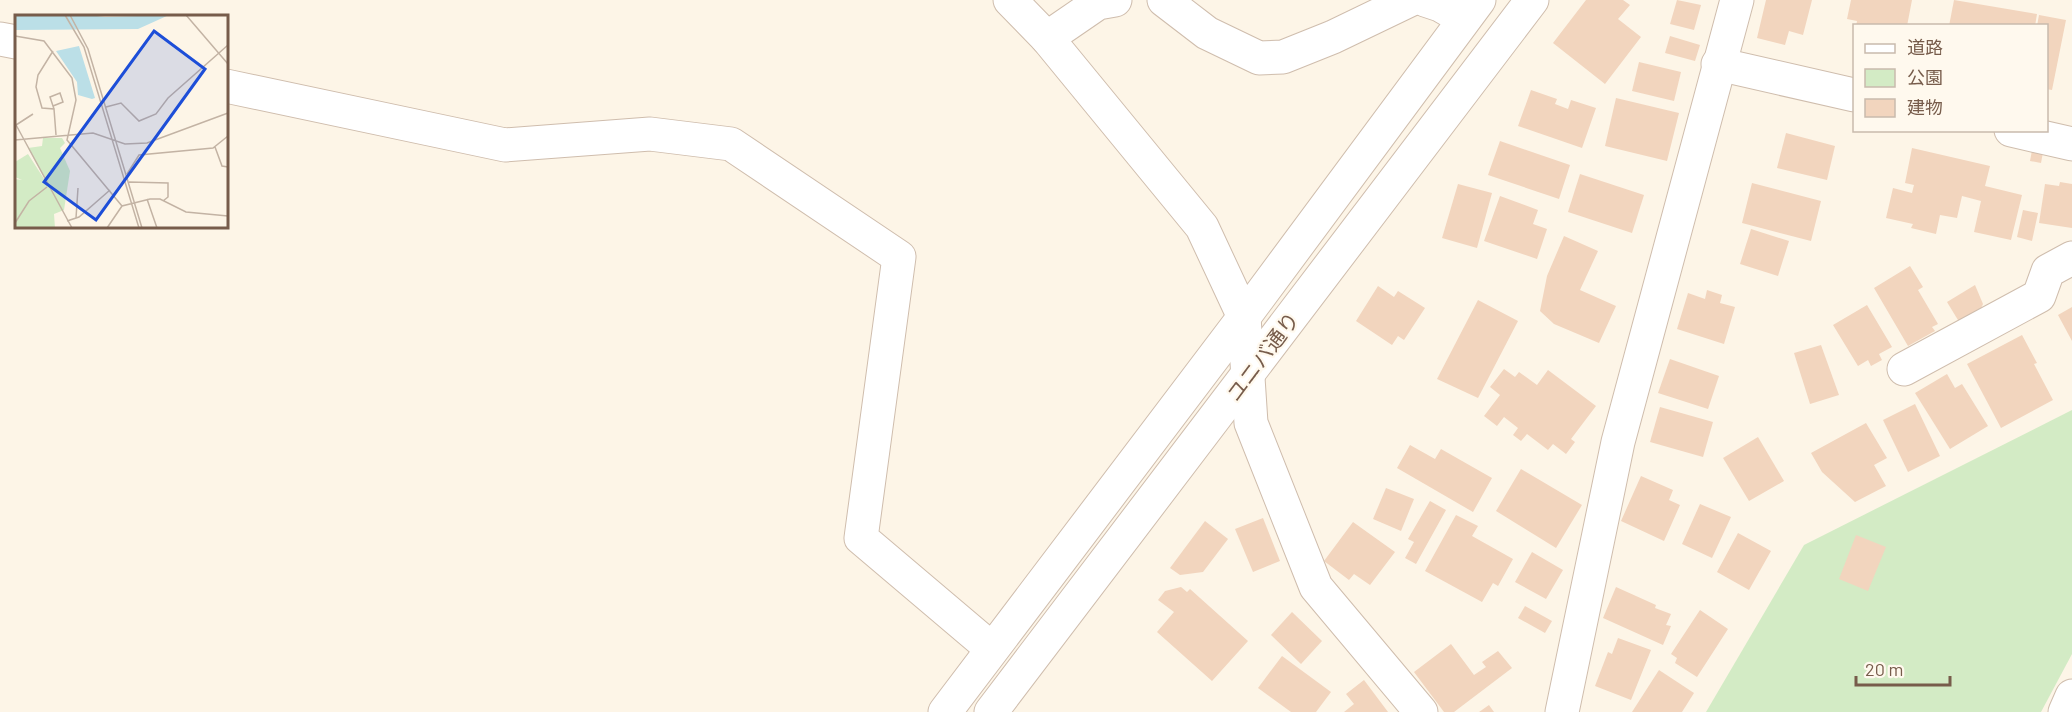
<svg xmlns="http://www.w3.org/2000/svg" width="2072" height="712" font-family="Barlow,'Noto Sans JP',sans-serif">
<rect width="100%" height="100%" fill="#fdf5e7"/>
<polygon fill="#d3ebc5" points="2072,410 2072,654 2041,712 1706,712 1804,545"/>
<g fill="#f2d5be">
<polygon points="1586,0 1623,0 1630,5 1618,19 1641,37 1605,84 1553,43"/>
<polygon points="1677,0 1701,5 1694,30 1670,24"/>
<polygon points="1766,0 1812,0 1803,35 1789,31 1785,45 1757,38"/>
<polygon points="1851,0 1912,0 1907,26 1856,26 1857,21 1847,19"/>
<polygon points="1954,0 2037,14 2035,26 1949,26"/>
<polygon points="2039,15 2066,20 2052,90 2046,89 2046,26 2037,26"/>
<polygon points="1670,36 1700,45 1695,61 1665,53"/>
<polygon points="1639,62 1681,72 1674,101 1632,91"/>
<polygon points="1531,90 1557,99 1555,104 1568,109 1571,100 1596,108 1582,148 1518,126"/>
<polygon points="1616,98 1679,113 1667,161 1605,146"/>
<polygon points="1786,133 1835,146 1827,180 1777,168"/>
<polygon points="1500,141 1570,165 1559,199 1488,175"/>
<polygon points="2033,145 2044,147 2041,163 2030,161"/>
<polygon points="1912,148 1990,166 1985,186 2022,195 2011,240 1974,232 1981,201 1962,196 1957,218 1940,215 1936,234 1911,228 1913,224 1886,218 1893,188 1912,193 1914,185 1905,183"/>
<polygon points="1580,174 1644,195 1632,233 1568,212"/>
<polygon points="2060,182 2072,184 2072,228 2039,223 2045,184 2059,186"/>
<polygon points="1752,183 1821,201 1811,241 1742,223"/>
<polygon points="1458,184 1492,193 1477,248 1442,238"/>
<polygon points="1500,196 1538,210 1533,224 1547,229 1537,259 1484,241"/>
<polygon points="2023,210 2038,213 2032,241 2017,237"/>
<polygon points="1751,229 1789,241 1778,276 1740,264"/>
<polygon points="1564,236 1598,251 1580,290 1616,306 1599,343 1554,324 1540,311 1547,276"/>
<polygon points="1910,266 1923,287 1918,290 1938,324 1932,327 1935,331 1908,346 1874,288"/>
<polygon points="1975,285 1983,304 1976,319 1961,325 1947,302"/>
<polygon points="1378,286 1394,297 1398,291 1425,308 1404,340 1398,336 1392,345 1356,321"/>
<polygon points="1707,290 1722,295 1720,303 1735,307 1724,344 1677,329 1688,293 1705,299"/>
<polygon points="1478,300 1518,321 1478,398 1437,379"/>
<polygon points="1867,305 1892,347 1879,354 1882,360 1871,366 1868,360 1858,366 1833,325"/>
<polygon points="2072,307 2072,341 2058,315"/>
<polygon points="2022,335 2037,363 2034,364 2053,400 2001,428 1967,364"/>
<polygon points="1821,345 1839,395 1810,404 1794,353"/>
<polygon points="1670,359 1719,376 1708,409 1658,393"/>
<polygon points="1504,369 1515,377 1519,372 1537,385 1548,370 1596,406 1571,439 1575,442 1566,454 1553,444 1548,450 1527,434 1521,441 1513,435 1518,428 1504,417 1497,426 1484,416 1500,395 1490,387"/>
<polygon points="1947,374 1955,388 1962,384 1988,426 1950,449 1915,393"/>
<polygon points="1915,404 1940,456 1908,472 1883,420"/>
<polygon points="1660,407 1713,422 1703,457 1650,442"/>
<polygon points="1866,423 1887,458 1874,465 1886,486 1855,502 1822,472 1811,453"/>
<polygon points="1758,437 1784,481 1749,501 1723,458"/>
<polygon points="1410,445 1435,459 1441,449 1492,478 1473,512 1397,468"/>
<polygon points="1521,469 1582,505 1556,548 1496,511"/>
<polygon points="1641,476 1673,490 1669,500 1680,505 1664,541 1621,521"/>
<polygon points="1386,488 1414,499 1401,531 1373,519"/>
<polygon points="1430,501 1446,510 1416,564 1405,558 1414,542 1408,539"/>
<polygon points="1700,504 1731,517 1712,558 1682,544"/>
<polygon points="1456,515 1478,526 1472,536 1513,559 1498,586 1493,583 1482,602 1425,571"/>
<polygon points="1263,518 1280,561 1253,572 1235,529"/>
<polygon points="1205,521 1228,539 1203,572 1180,575 1170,568"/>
<polygon points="1353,522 1395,552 1370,585 1354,574 1349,580 1324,561"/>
<polygon points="1738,533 1771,551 1749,590 1717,572"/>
<polygon points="1856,535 1886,547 1868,591 1839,579"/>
<polygon points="1532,552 1563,570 1546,599 1515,582"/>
<polygon points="1181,587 1187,592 1190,589 1248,641 1212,681 1157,632 1174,612 1158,600 1165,591"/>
<polygon points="1616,587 1656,605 1655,608 1671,614 1666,625 1671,626 1663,645 1603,618"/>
<polygon points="1525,606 1552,621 1545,633 1518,618"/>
<polygon points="1700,610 1728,629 1697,677 1675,663 1677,658 1671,654"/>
<polygon points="1292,612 1322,641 1301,664 1271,635"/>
<polygon points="1618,638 1651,650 1631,700 1595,686 1608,652 1612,654"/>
<polygon points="1451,644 1474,675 1486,667 1482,662 1498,651 1512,668 1454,712 1444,712 1414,672"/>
<polygon points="1282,656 1331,692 1316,712 1291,712 1258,688"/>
<polygon points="1659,670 1694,693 1682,712 1632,712"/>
<polygon points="1364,680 1388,712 1344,712 1354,704 1346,694"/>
<polygon points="1489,705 1494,712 1479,712"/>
</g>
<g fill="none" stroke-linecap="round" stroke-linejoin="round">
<defs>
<g id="minor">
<polyline points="1010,0 1047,38 1202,227 1244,317 1251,423 1316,587 1421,712"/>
<polyline points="1164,0 1207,33 1259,58 1283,57 1333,37 1410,0"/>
<polyline points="1425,0 1440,5 1464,19"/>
<polyline points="1047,38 1098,3 1115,0"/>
<polyline points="0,39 16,42"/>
<polyline points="1718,64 1854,95"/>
<polyline points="226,86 505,145 650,134 731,144 899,257 861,538 992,649"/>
<polyline points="2011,130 2072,144"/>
<polyline points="1904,369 2039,296 2048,271 2072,258"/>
<polyline points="945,712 1244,317 1479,0"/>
<polyline points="991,712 1532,0"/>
<polyline points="1562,712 1618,442 1737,0"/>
<polyline points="2065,712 2072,696"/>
</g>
</defs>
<use href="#minor" stroke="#cfbdad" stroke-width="35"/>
<use href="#minor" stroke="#fff" stroke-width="33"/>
</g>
<g text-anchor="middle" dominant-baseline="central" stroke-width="4.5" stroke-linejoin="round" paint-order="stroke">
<g font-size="21" fill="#775c4b" stroke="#fff9ee">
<text transform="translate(1262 356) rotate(-53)">ユニバ通り</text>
</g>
</g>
<g transform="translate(15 15)">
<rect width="213" height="213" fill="#fdf5e7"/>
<path d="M 28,123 L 47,123 L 50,128 L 45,133 L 55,156 L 49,195 L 39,199 L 40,213 L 0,213 L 0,164 L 7,165 L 0,162 L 0,147 L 13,139 L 33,170 L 13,133 L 27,131 Z" fill="#d3ebc5"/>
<path d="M 74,0 L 90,2 L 154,0 L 123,14 L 0,15 L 0,1 ZM 64,31 L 80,83 L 77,84 L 63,80 L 62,67 L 41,36 Z" fill="#bbdfe7"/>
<path fill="none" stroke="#c3b3a4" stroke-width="1.5" d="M 50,0 L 69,32 L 124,213M 55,0 L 73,34 L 127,213M 171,0 L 213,49M 0,21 L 29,26 L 57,63 L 61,85 L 52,125 L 107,191M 38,36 L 23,60 L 21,72 L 27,93 L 39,94 L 41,120M 38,91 L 48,87 L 45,78 L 35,82 L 39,94M 91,92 L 106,88 L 124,106 L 141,99 L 153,83 L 213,30M 0,108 L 57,213M 1,110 L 18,99M 0,125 L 78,118 L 110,129 L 132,128 L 213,98M 200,132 L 207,151 L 213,152M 112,159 L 124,140 L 198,133 L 213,121M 114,167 L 153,168 L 153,182 L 148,186M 132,184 L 142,213M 61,203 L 63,173M 52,206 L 64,202 L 95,175M 0,208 L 14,186 L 32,172M 92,213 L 107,191 L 135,184 L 145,184 L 171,197 L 213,201"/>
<path fill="#1d4ed8" fill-opacity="0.15" stroke="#1d4ed8" stroke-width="3" d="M 139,16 L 190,54 L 81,205 L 29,167 Z"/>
<rect width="213" height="213" fill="none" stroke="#775c4b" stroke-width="3"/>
</g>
<rect x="1853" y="24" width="195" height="108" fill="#fff9ee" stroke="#c9baad" stroke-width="1.5"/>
<rect x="1865" y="44" width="30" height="9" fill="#ffffff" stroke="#c9baad" stroke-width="1.5"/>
<text x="1907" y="54" font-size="18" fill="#775c4b">道路</text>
<rect x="1865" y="69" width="30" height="18" fill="#d3ebc5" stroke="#c9baad" stroke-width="1.5"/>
<text x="1907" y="84" font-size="18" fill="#775c4b">公園</text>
<rect x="1865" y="99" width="30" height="18" fill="#f2d5be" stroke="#c9baad" stroke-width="1.5"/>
<text x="1907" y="114" font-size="18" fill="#775c4b">建物</text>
<path d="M1856 676v9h94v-9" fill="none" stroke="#775c4b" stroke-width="3"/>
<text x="1865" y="676" font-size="18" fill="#775c4b" stroke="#fff9ee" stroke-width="4.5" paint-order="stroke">20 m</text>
</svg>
